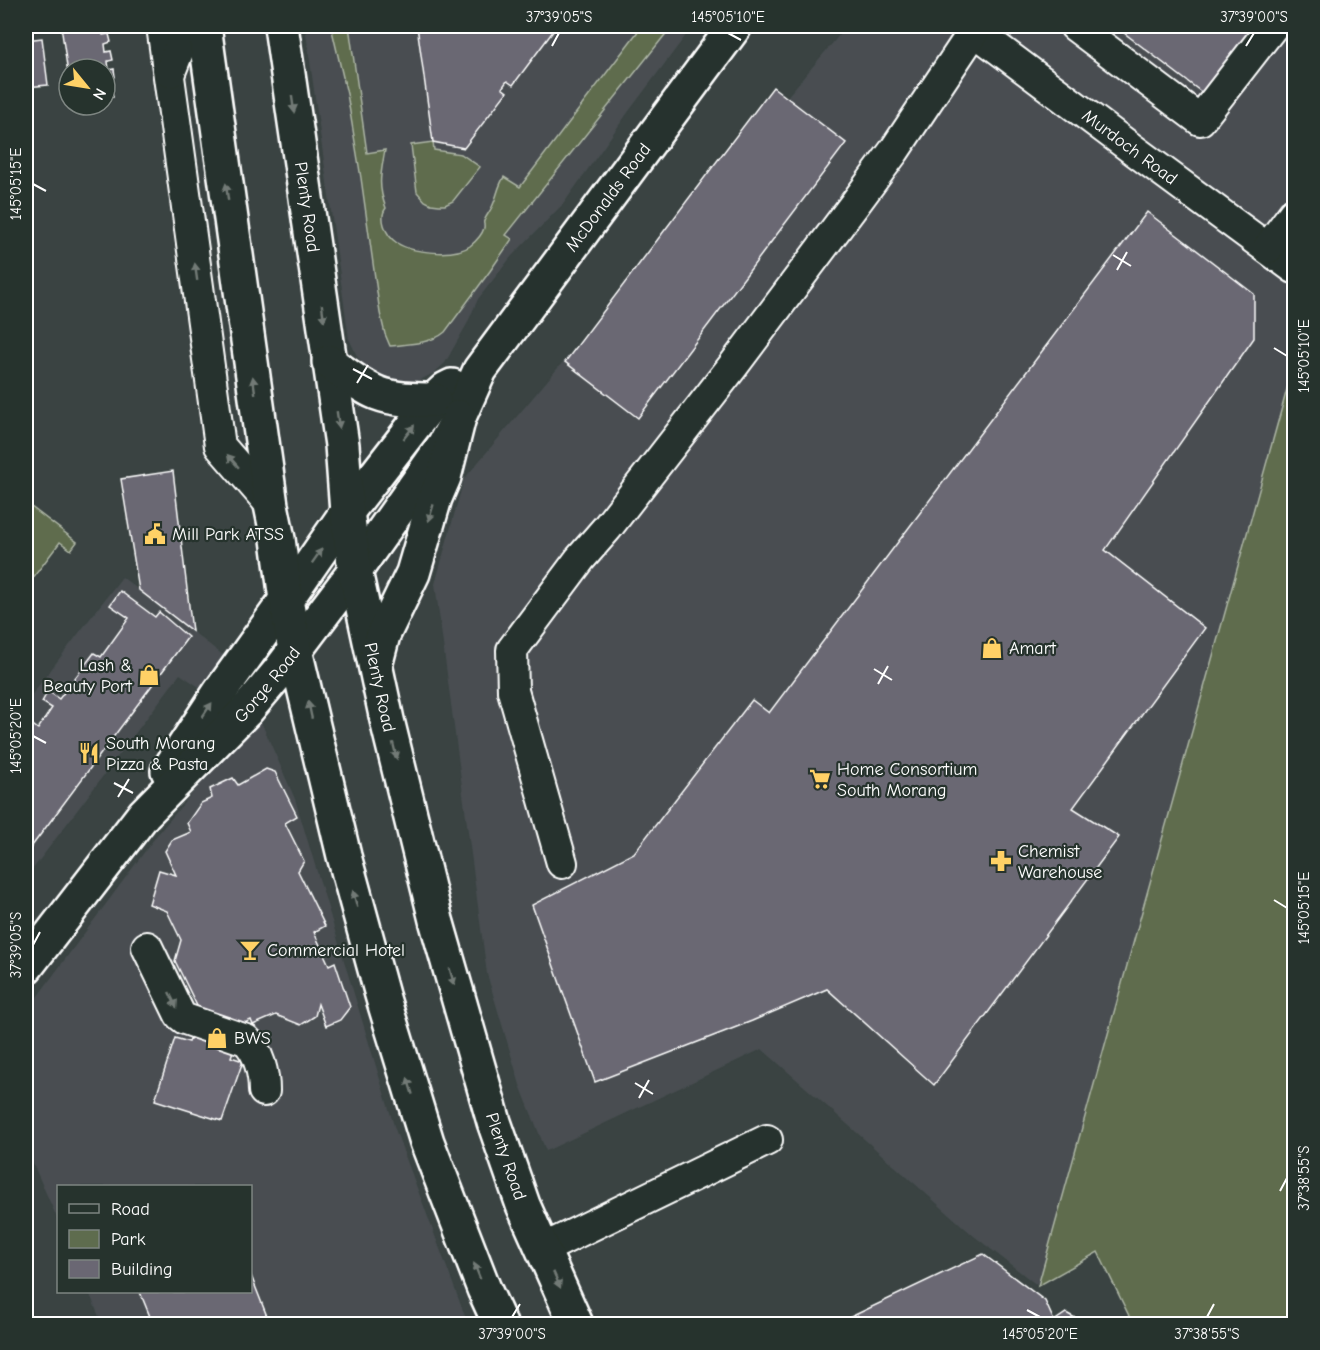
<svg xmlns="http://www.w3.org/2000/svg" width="1320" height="1350" font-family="'Comic Neue',sans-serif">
<rect width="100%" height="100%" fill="#3a4342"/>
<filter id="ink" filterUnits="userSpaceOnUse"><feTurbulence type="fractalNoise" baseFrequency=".0167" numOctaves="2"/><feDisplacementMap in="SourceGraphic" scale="12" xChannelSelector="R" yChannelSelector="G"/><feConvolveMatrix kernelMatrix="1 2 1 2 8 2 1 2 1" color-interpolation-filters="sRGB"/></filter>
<g filter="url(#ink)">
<g fill="#484e51">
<polygon points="305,26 693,26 629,111 564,203 511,257 478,299 467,324 445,363 434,373 420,380 409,383 395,382 385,379 371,371 358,358 349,339"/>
<polygon points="847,26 1294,26 1294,364 1038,1286 974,1236 762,1049 546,1151 520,1085 487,974 435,584 464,479"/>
<polygon points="122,577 228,659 205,691 180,674 26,878 26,702"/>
<polygon points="258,715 295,799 395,1129 468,1324 102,1324 89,1292 250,1292 250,1186 58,1186 58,1220 26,1148 26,1012 157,835"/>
</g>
<g fill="#5e6c4e" stroke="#aeb6a6" stroke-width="1.5">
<path d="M 331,26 L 349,26 L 367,153 L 385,150 C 381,173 377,185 386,208 C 382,213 382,218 384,225 C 386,232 391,239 397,243 C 412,253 455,257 470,246 C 475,242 482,235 484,228 C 485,222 482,224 485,219 C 487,215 490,211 492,207 C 497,197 498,186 504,177 L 520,187 L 642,26 L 672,26 L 506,235 L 512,239 L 490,271 L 445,332 C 431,344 408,344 390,346 L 385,334 L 380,313 L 361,178 L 347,94 Z"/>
<polygon points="433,142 434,150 461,154 480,167 453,201 445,205 439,205 431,204 425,201 417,192 411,145"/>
<polygon points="1294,364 1294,1324 1133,1324 1098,1252 1038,1286"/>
<polygon points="26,503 77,542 71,550 60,542 26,587"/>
</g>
<g fill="#6a6773" stroke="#fff" stroke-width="1.5">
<polygon points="61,26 101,26 103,35 109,34 111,42 105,44 106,52 111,51 113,60 108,61 109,70 114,69 115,77 110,78 113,97 105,98 105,69 69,69 69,80"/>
<polygon points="417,26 557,26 513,85 507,81 502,88 507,92 464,148 433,142"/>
<polygon points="1115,26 1257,26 1204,94"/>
<polygon points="42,38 48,85 26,87 26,40"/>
<polygon points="773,87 846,143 638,418 565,362"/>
<polygon points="1147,212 1254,294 1254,338 1105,550 1205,628 1073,808 1119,837 934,1085 827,989 752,1021 595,1082 532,905 634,853 752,700 769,713"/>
<polygon points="173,471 192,631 139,590 121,479"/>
<polygon points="120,591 155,617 159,612 188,637 26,854 26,720 38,729 52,708 42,702 48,691 59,699 94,653 101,657 129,618 110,605"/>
<polygon points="266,769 275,772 297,816 285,823 304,861 298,871 325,926 314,932 329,965 335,962 350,1007 340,1020 326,1026 318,1004 315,1016 301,1025 276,1015 253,1025 251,1020 242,1024 231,1057 243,1061 222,1121 155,1100 175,1038 189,1042 199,1010 175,961 181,940 167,911 149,904 159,870 176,875 165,851 172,840 191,832 187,823 201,803 212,798 210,789 233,778 238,785"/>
<polygon points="983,1254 1045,1301 1054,1321 1066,1313 1086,1324 836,1324"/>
<polygon points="250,1273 270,1324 153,1324 140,1292 250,1292"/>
</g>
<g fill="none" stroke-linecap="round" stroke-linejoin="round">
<defs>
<g id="minor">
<polyline points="162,26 220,446 271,505"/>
<path id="s1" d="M 968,26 L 1131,148 L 1294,268"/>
<polyline points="1075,26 1200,120 1273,26"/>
<polyline points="170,72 188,26"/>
<polyline points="1268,248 1294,213"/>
<polyline points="562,863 513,691 512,650 580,559 607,528 733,366 854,205 894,151 974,31"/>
<path d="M 147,947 L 180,1015 L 185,1019 L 246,1040 C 259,1052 264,1074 264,1091"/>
<polyline points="543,1249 767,1140"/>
</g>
<g id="major">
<polyline points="168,771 220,692 286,600 347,512 434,400 446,389 452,386"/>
<path id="s2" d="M 26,967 L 144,814 L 245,712 L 278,673 L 355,571 L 444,445 L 459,417 L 480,370 L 735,26"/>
</g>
<g id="highway">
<polyline points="204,26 271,505 278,539 286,600 295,650 344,856 382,995 427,1142 484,1289 500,1324"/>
<path id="s3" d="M 281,26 L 342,445 L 347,512 L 355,571 L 387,720 L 436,920 L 494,1122 L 523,1205 L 576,1324"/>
<path d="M 329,362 C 344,373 360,386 377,393 C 395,400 415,400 434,400"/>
<polyline points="376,662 383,635 413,573 435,498 444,477 459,417"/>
</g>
</defs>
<use href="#minor" stroke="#fff" stroke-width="34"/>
<use href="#major" stroke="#fff" stroke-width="38"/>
<use href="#highway" stroke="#fff" stroke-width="38"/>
<use href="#minor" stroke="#26332d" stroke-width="30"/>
<use href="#major" stroke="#26332d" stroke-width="33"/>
<use href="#highway" stroke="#26332d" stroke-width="33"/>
</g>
<defs><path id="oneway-solid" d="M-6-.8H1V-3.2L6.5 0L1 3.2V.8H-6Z" transform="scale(1.5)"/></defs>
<g fill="#727a76">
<use href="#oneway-solid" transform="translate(293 104) rotate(82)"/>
<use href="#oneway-solid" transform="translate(227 192) rotate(-98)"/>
<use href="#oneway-solid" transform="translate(196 272) rotate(-98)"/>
<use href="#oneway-solid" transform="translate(323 313) rotate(82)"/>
<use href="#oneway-solid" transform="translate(254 385) rotate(-98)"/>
<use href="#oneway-solid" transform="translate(338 420) rotate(82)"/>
<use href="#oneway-solid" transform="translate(409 432) rotate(-52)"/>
<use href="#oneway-solid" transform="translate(233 461) rotate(-131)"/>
<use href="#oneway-solid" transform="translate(431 513) rotate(106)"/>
<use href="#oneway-solid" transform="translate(317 556) rotate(-55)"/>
<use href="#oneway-solid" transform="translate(207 710) rotate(-56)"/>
<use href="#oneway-solid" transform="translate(310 710) rotate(-102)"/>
<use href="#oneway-solid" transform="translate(395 751) rotate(76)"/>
<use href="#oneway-solid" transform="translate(355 899) rotate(-105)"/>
<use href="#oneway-solid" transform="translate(452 977) rotate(74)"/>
<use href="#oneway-solid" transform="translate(173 1000) rotate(64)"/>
<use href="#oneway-solid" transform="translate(410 1086) rotate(-107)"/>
<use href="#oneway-solid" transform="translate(477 1271) rotate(-112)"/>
<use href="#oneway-solid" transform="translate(557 1280) rotate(66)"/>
</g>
</g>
<path fill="none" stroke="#fff" stroke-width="2" d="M 728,33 L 741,40M 552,46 L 559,33M 1246,46 L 1254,33M 33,184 L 46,191M 1113,255 L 1131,266M 1117,270 L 1127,252M 1274,348 L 1287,356M 353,369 L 372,379M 357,383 L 368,365M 874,669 L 892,680M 878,684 L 888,666M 33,736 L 46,743M 114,783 L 133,793M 118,797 L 129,779M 1274,900 L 1287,908M 33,945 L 40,932M 635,1083 L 653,1094M 639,1098 L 649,1080M 1280,1191 L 1287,1178M 1027,1310 L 1040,1317M 512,1317 L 520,1304M 1207,1317 L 1214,1304"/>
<defs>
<symbol id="civic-bare" viewBox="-9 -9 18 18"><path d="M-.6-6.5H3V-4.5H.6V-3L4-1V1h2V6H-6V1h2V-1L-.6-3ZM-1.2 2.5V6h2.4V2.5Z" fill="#ffd166" stroke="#26332d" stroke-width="2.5" paint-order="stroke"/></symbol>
<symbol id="shop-bare" viewBox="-9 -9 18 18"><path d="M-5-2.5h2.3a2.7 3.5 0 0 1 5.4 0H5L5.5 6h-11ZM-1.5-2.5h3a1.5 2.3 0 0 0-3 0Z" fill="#ffd166" stroke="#26332d" stroke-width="2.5" paint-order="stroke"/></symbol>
<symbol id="restaurant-bare" viewBox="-9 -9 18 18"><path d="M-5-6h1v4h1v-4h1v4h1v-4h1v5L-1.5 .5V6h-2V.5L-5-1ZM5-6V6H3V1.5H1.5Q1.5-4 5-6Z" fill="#ffd166" stroke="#26332d" stroke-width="2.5" paint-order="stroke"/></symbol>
<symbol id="supermarket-bare" viewBox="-9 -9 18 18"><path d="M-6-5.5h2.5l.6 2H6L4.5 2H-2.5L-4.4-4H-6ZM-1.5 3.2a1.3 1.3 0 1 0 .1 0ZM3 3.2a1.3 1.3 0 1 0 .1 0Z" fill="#ffd166" stroke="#26332d" stroke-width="2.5" paint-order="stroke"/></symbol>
<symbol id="pharmacy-bare" viewBox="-9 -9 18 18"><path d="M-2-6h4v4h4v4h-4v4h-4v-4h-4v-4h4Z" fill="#ffd166" stroke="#26332d" stroke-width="2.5" paint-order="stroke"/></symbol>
<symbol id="bar-bare" viewBox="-9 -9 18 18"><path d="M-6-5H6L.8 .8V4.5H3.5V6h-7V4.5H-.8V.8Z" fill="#ffd166" stroke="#26332d" stroke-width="2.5" paint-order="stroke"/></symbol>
</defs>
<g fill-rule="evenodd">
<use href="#civic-bare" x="140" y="519" width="30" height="30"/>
<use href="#shop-bare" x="977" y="633" width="30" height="30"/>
<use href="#shop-bare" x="134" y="660" width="30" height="30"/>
<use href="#restaurant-bare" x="74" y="738" width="30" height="30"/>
<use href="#supermarket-bare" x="805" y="764" width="30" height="30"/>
<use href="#pharmacy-bare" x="986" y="846" width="30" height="30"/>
<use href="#bar-bare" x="235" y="935" width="30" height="30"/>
<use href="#shop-bare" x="202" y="1023" width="30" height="30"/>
</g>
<g text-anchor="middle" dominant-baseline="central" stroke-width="4.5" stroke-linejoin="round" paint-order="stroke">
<g font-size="18" fill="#fff" stroke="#26332d">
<text stroke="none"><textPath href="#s1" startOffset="202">Murdoch Road</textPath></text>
<text stroke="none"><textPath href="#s2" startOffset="968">McDonalds Road</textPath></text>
<text stroke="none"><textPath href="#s3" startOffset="183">Plenty Road</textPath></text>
<text stroke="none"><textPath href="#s2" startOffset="372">Gorge Road</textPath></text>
<text stroke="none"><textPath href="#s3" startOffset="669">Plenty Road</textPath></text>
<text stroke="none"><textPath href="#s3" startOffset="1155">Plenty Road</textPath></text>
</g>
<g font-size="18" fill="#fff" stroke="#26332d" text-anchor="start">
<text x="172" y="534">Mill Park ATSS</text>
<text x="1009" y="648">Amart</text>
<text x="132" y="665" text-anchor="end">Lash &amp;<tspan x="132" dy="21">Beauty Port</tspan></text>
<text x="106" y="743">South Morang<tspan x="106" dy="21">Pizza &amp; Pasta</tspan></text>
<text x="837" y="769">Home Consortium<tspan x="837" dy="21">South Morang</tspan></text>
<text x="1018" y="851">Chemist<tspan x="1018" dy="21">Warehouse</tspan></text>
<text x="267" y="950">Commercial Hotel</text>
<text x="234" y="1038">BWS</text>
</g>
</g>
<rect width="1320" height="1350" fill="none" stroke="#26332d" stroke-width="66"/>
<rect x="57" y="1185" width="195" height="108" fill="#26332d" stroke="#7d8581" stroke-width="1.5"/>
<rect x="69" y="1204" width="30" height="9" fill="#26332d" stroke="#7d8581" stroke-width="1.5"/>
<text x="111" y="1215" font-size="18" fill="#ffffff">Road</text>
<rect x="69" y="1230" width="30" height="18" fill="#5e6c4e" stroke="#7d8581" stroke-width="1.5"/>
<text x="111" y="1245" font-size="18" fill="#ffffff">Park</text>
<rect x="69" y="1260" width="30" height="18" fill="#6a6773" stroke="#7d8581" stroke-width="1.5"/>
<text x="111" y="1275" font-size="18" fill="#ffffff">Building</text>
<g transform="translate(87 87) rotate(120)"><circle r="28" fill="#26332d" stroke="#7d8581" stroke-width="1.5"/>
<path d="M0-4.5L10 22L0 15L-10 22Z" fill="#ffd166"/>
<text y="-9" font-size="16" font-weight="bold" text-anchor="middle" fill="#ffffff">N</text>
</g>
<rect x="33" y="33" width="1254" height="1284" fill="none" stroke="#fff" stroke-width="2"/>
<g font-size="15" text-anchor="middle" fill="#fff">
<text x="559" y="22">37°39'05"S</text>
<text x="728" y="22">145°05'10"E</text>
<text x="1254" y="22">37°39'00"S</text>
<text transform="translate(16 184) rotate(-90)" y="5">145°05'15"E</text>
<text transform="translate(1304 356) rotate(-90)" y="5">145°05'10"E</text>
<text transform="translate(16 736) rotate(-90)" y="5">145°05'20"E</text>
<text transform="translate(1304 908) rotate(-90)" y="5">145°05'15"E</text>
<text transform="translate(16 945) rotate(-90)" y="5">37°39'05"S</text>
<text transform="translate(1304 1178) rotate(-90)" y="5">37°38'55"S</text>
<text x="512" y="1339">37°39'00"S</text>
<text x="1040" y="1339">145°05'20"E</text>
<text x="1207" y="1339">37°38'55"S</text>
</g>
</svg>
